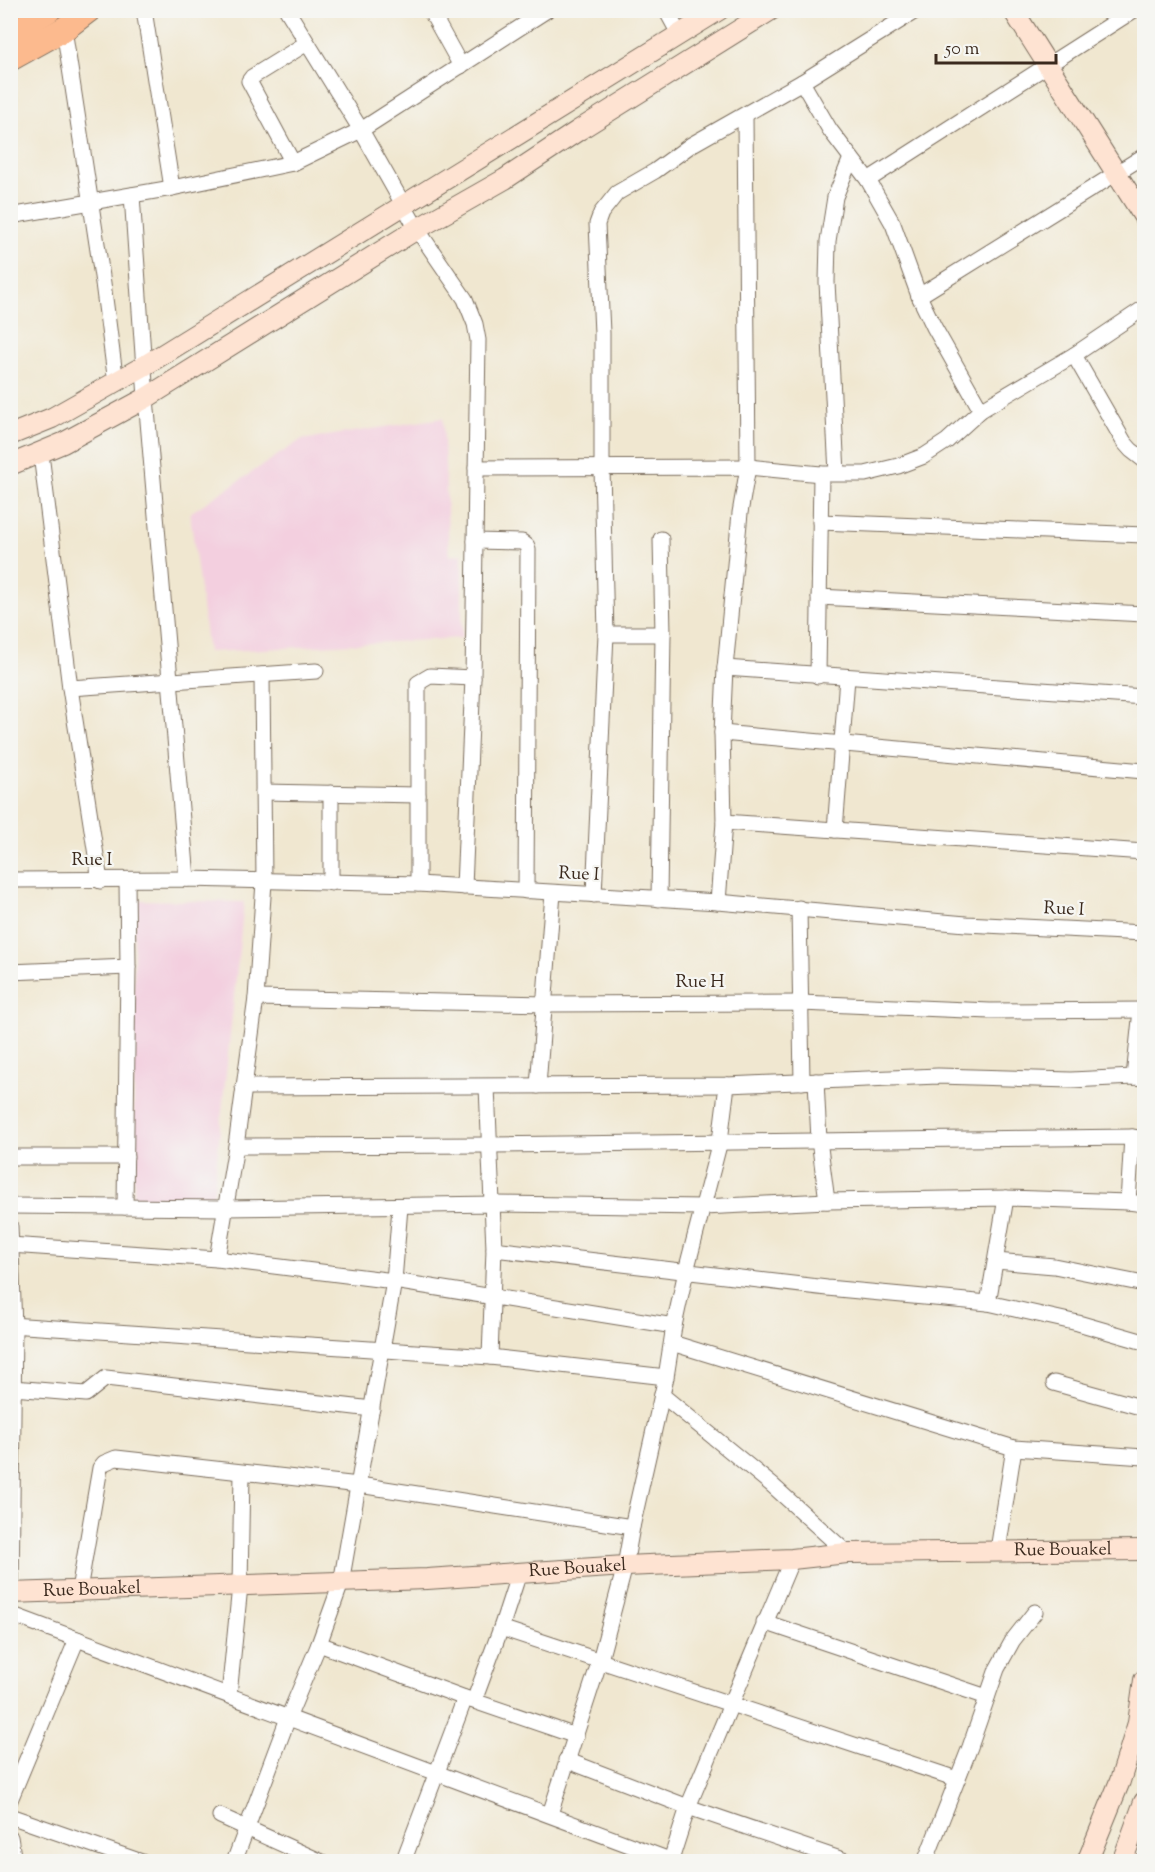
<svg xmlns="http://www.w3.org/2000/svg" width="1155" height="1872" font-family="'Sorts Mill Goudy',serif">
<rect width="100%" height="100%" fill="#f6f6f2"/>
<filter id="ink" filterUnits="userSpaceOnUse"><feTurbulence type="fractalNoise" baseFrequency=".0167" numOctaves="2"/><feDisplacementMap in="SourceGraphic" scale="12" xChannelSelector="R" yChannelSelector="G"/><feConvolveMatrix kernelMatrix="1 2 1 2 8 2 1 2 1" color-interpolation-filters="sRGB"/></filter>
<filter id="wash" filterUnits="userSpaceOnUse"><feTurbulence type="fractalNoise" baseFrequency=".008" numOctaves="4" result="noise"/><feDisplacementMap in="SourceGraphic" scale="24" xChannelSelector="R" yChannelSelector="G"/><feGaussianBlur stdDeviation="1.35" result="paint"/><feColorMatrix in="noise" values="0 0 0 0 0 0 0 0 0 0 0 0 0 0 0 0 0 1.4 0 .05"/><feComposite in="paint" operator="in"/></filter>
<g filter="url(#wash)">
<rect width="100%" height="100%" fill="#f0e7d0"/>
<g fill="#f3cfdf">
<polygon points="443,418 449,556 462,554 462,638 208,652 190,513 301,440"/>
<polygon points="134,900 244,902 212,1206 134,1201"/>
</g>
</g>
<g filter="url(#ink)">
<g fill="none" stroke-linecap="round" stroke-linejoin="round">
<defs>
<g id="minor">
<polyline points="144,10 172,188"/>
<polyline points="287,10 361,130 417,229 465,299 475,324 478,340 473,678 464,887"/>
<polyline points="430,10 461,66"/>
<polyline points="666,10 679,34"/>
<polyline points="64,29 103,283 116,383"/>
<polyline points="802,82 830,130 868,180 893,224 919,296 934,327 981,410"/>
<polyline points="293,163 249,81 252,77 307,43"/>
<polyline points="868,180 1134,10"/>
<polyline points="132,195 146,398 187,879"/>
<polyline points="10,216 172,188 293,163 361,130 547,10"/>
<polyline points="919,296 1144,156"/>
<polyline points="1074,355 1124,442 1131,450 1144,460"/>
<polyline points="41,454 70,688 100,881"/>
<polyline points="476,468 748,467 821,474 865,474 898,466 924,456 947,441 981,410 1074,355 1144,308"/>
<polyline points="837,473 827,282 828,241 835,197 851,158"/>
<polyline points="820,522 1144,535"/>
<polyline points="475,541 522,542 527,546 528,550 526,891"/>
<polyline points="819,597 1144,614"/>
<polyline points="606,634 663,634"/>
<polyline points="725,668 1144,697"/>
<polyline points="818,676 821,474"/>
<polyline points="70,688 316,671"/>
<polyline points="722,733 1144,771"/>
<polyline points="263,792 418,795"/>
<polyline points="724,822 1144,852"/>
<polyline points="835,830 847,678"/>
<polyline points="10,880 187,879 418,884 718,902 966,924 1144,933"/>
<polyline points="331,883 331,793"/>
<polyline points="418,884 418,683 430,676 473,678"/>
<polyline points="594,895 606,634 602,468 602,333 597,224 601,213 617,193 655,171 691,145 802,82 917,10"/>
<polyline points="659,899 663,634 661,539"/>
<polyline points="718,902 724,822 722,733 725,668 740,513 748,467 745,115"/>
<polyline points="799,908 802,1082"/>
<polyline points="10,972 128,967 127,881"/>
<polyline points="256,998 546,1004 801,1003 990,1011 1144,1010"/>
<polyline points="1134,1077 1141,1010"/>
<polyline points="816,1081 819,1140 827,1201"/>
<polyline points="538,1086 553,893"/>
<polyline points="243,1087 727,1085 938,1076 1071,1080 1134,1077 1144,1078"/>
<polyline points="487,1087 494,1249 490,1357"/>
<polyline points="236,1146 491,1145 1132,1137 1144,1139"/>
<polyline points="10,1157 126,1157"/>
<polyline points="1128,1202 1132,1137"/>
<polyline points="10,1206 225,1208 494,1204 703,1207 827,1201 1006,1198 1128,1202 1144,1204"/>
<polyline points="125,1207 128,967"/>
<polyline points="10,1226 14,1326 11,1593"/>
<polyline points="10,1245 217,1259 394,1281 674,1326"/>
<polyline points="494,1249 827,1288 988,1303 1078,1323 1144,1342"/>
<polyline points="217,1259 236,1146 256,998 264,882 262,675"/>
<polyline points="996,1261 1054,1266 1144,1284"/>
<polyline points="988,1303 1006,1198"/>
<polyline points="10,1325 490,1357 666,1377"/>
<polyline points="672,1343 1014,1448 1144,1457"/>
<polyline points="1054,1383 1144,1408"/>
<polyline points="13,1388 86,1394 106,1378 372,1409"/>
<polyline points="662,1395 772,1485 847,1553"/>
<polyline points="998,1550 1014,1448"/>
<polyline points="79,1590 100,1468 104,1463 116,1458 359,1485 632,1527"/>
<polyline points="10,1614 675,1862"/>
<polyline points="764,1622 987,1697"/>
<polyline points="501,1628 957,1779"/>
<polyline points="319,1644 465,1698 576,1736"/>
<polyline points="229,1695 240,1586 242,1473"/>
<polyline points="474,1701 501,1628 519,1573"/>
<polyline points="566,1760 688,1807 849,1862"/>
<polyline points="10,1800 77,1639"/>
<polyline points="550,1814 600,1660 625,1566 632,1527 666,1377 674,1326 686,1271 720,1141 727,1085"/>
<polyline points="10,1816 142,1862"/>
<polyline points="220,1816 322,1862"/>
<polyline points="10,1837 14,1862"/>
<polyline points="671,1860 688,1807 792,1559"/>
<polyline points="234,1862 288,1718 319,1644 341,1583 394,1281 400,1207"/>
<polyline points="403,1862 465,1698"/>
<polyline points="925,1862 970,1747 997,1669 1013,1640 1035,1612"/>
</g>
<g id="secondary">
<polyline points="1013,10 1144,217"/>
<polyline points="10,435 52,418 144,366 719,10"/>
<polyline points="10,465 63,443 146,398 417,229 505,179 579,130 771,10"/>
<path id="s1" d="M 10,1593 L 427,1579 L 625,1566 L 792,1559 L 847,1553 L 1144,1550"/>
<polyline points="1087,1862 1120,1781 1138,1723 1144,1680"/>
<polyline points="1122,1862 1144,1802"/>
</g>
<g id="trunk">
<polyline points="10,34 49,10"/>
<polyline points="10,59 64,29 89,10"/>
</g>
</defs>
<use href="#minor" stroke="#7a6c5c" stroke-width="17"/>
<use href="#secondary" stroke="#7a6c5c" stroke-width="22"/>
<use href="#trunk" stroke="#7a6c5c" stroke-width="26"/>
<use href="#minor" stroke="#fff" stroke-width="15"/>
<use href="#secondary" stroke="#fee3d2" stroke-width="20"/>
<use href="#trunk" stroke="#fcba8e" stroke-width="24"/>
</g>
</g>
<g text-anchor="middle" dominant-baseline="central" stroke-width="4.5" stroke-linejoin="round" paint-order="stroke">
<g font-size="18" fill="#3b2a1e" stroke="#f6f6f2">
<text x="92" y="861">Rue I</text>
<text transform="translate(579 875) rotate(3)">Rue I</text>
<text transform="translate(1064 910) rotate(3)">Rue I</text>
<text x="700" y="983">Rue H</text>
<text stroke="none"><textPath href="#s1" startOffset="1054">Rue Bouakel</textPath></text>
<text stroke="none"><textPath href="#s1" startOffset="568">Rue Bouakel</textPath></text>
<text stroke="none"><textPath href="#s1" startOffset="82">Rue Bouakel</textPath></text>
</g>
</g>
<rect width="1155" height="1872" fill="none" stroke="#f6f6f2" stroke-width="36"/>
<path d="M936 54v9h120v-9" fill="none" stroke="#3b2a1e" stroke-width="3"/>
<text x="945" y="54" font-size="18" fill="#3b2a1e" stroke="#f6f6f2" stroke-width="4.5" paint-order="stroke">50 m</text>
</svg>
